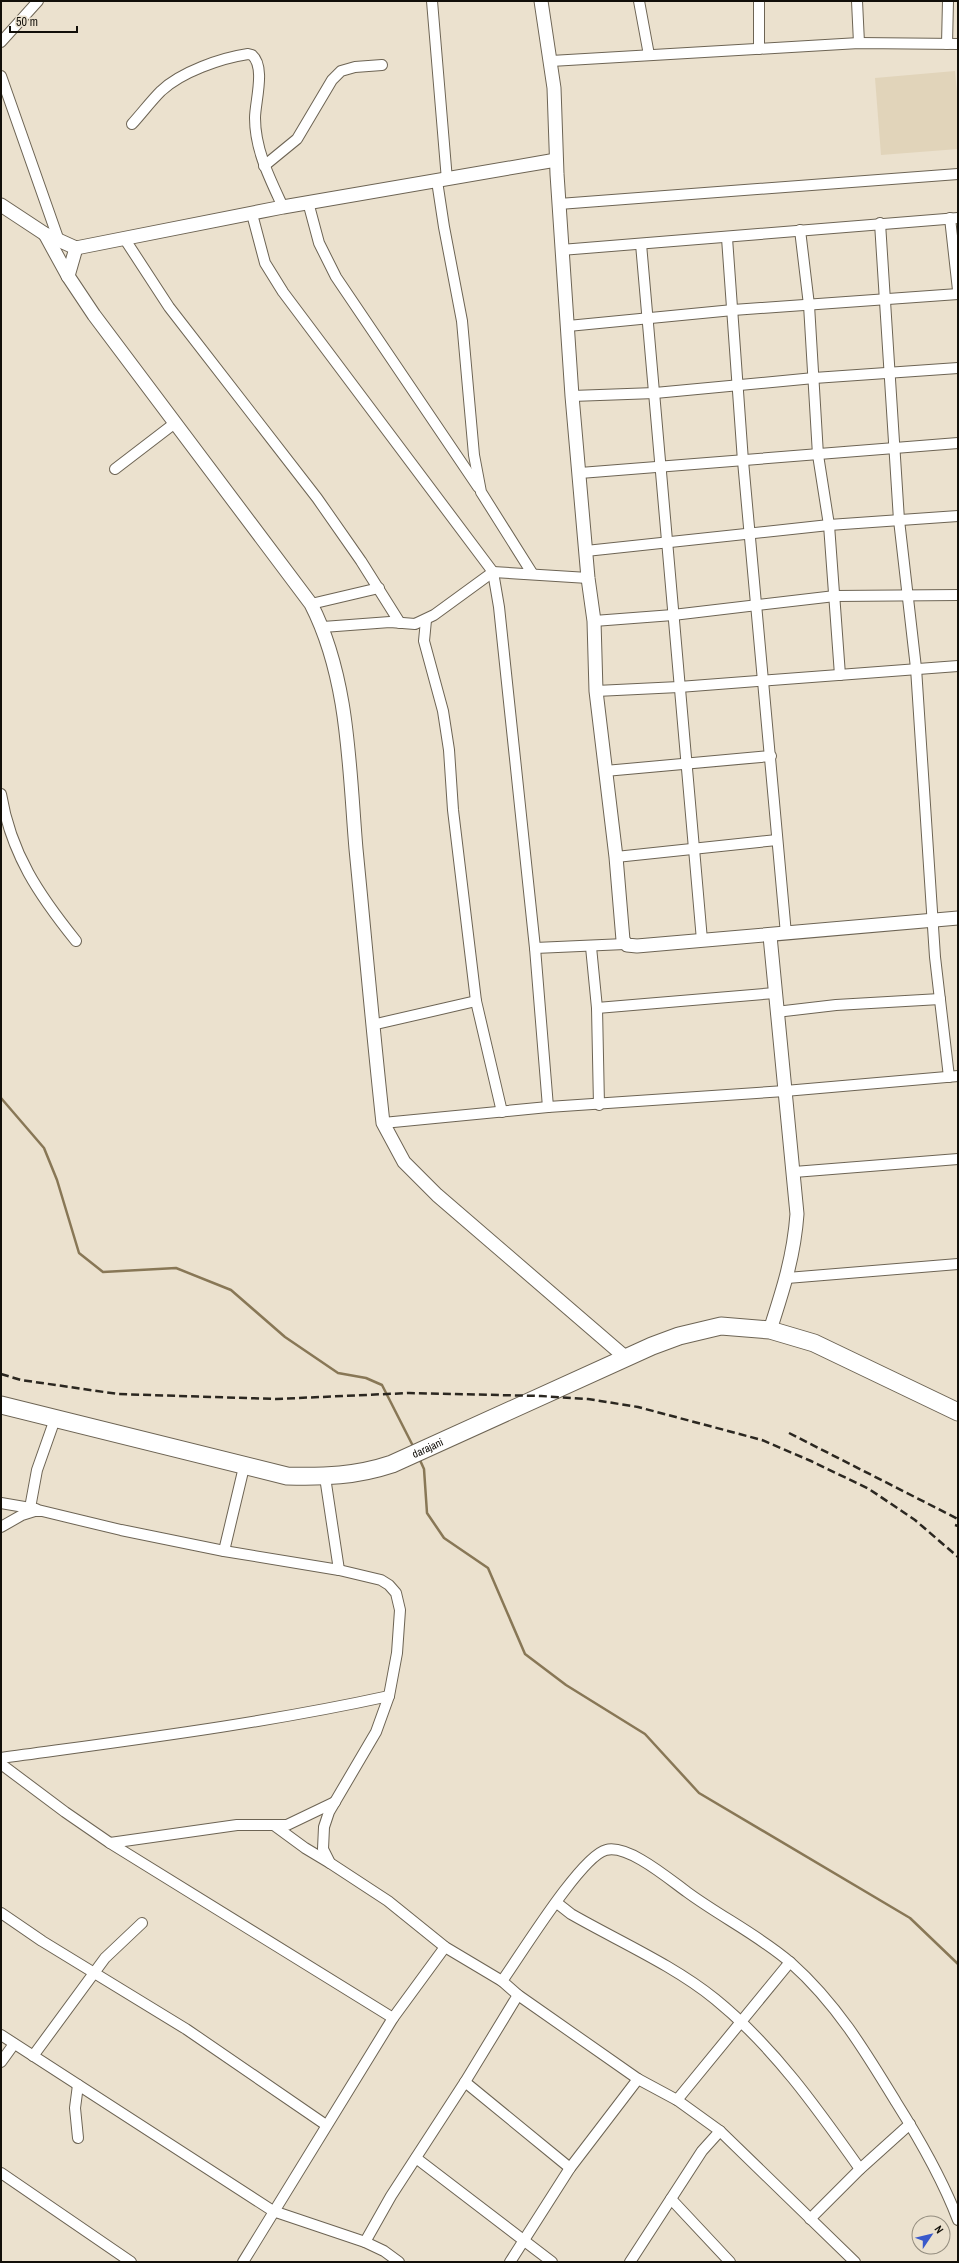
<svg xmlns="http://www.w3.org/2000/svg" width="959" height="2263" font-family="'Archivo Narrow',sans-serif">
<rect width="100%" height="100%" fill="#ebe1ce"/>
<polygon fill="#e1d4ba" points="955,71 958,102 958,149 881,155 875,78"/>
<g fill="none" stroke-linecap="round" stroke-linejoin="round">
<g stroke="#887756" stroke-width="2.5">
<polyline points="1,1098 44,1148 57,1180 79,1253 103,1272 176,1268 231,1290 285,1337 338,1373 366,1378 382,1385 414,1448"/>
<polyline points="419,1458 424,1469 427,1513 444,1538 488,1568 525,1654 566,1685 645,1734 699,1793 910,1918 958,1964"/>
</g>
<defs>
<g id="minor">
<polyline points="432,1 447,180"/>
<polyline points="639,1 649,55"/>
<polyline points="857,1 859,43"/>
<polyline points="1,42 38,1"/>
<polyline points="947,44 948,1"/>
<polyline points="759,49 759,1"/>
<polyline points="551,61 859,43 958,44"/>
<polyline points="1,76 59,241"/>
<path d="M 132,124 C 142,113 151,101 161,91 C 181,72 221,58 248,54 L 252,55 C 266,67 255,102 255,118 C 255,150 270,179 283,207"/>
<polyline points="264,166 297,139 332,80 341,71 355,67 382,65"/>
<polyline points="437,181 444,227 462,321 474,455 481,492 532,573"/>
<polyline points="308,202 319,243 336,277 478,487"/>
<polyline points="559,204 958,174"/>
<polyline points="252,214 265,263 283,292 493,572 499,607 535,948 548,1107"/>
<polyline points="950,218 958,290"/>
<polyline points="880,223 899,520 916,668 935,957 949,1077"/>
<polyline points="800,230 809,305 818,455 829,525 840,675"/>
<polyline points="124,238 169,307 317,498 361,561 400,623"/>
<polyline points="727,238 743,461 786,934"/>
<polyline points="641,244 702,940"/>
<polyline points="561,250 958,218"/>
<polyline points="568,326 733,310 958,294"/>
<polyline points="572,396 655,393 814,378 958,368"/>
<polyline points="115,469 175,423"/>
<polyline points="580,473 958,443"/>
<polyline points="586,551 829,525 958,516"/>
<polyline points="311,604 379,588"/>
<polyline points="426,620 424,641 443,711 449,750 453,810 476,1001 502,1112"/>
<polyline points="594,621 673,615 835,596 958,595"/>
<polyline points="323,627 390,622 415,624 434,615 493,572 588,578"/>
<polyline points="596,691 679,687 958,666"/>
<polyline points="605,771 771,756"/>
<path d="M 1,794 C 11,854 39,895 76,941"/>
<polyline points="616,857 777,840"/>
<polyline points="591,947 597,1008 599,1105"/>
<polyline points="535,948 625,944"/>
<polyline points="597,1008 775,993"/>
<polyline points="776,1012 836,1005 940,999"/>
<polyline points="372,1025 476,1001"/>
<polyline points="383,1123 548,1107 785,1091 958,1076"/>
<polyline points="794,1172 958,1159"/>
<polyline points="787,1278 958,1264"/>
<polyline points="325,1477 339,1570"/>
<polyline points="1,1503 36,1509"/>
<polyline points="30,1508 37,1470 55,1419"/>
<polyline points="1,1527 22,1515 38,1510 121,1530 224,1551 339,1570 381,1580 389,1585 396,1593 400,1610 397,1653 389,1696 376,1732 329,1812 324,1827 323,1849 330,1863 388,1901 445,1947 502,1981"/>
<polyline points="224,1551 244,1467"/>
<path d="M 1,1758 C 131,1740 261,1724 389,1696"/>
<polyline points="1,1764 65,1812 110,1843 393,2018 243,2262"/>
<polyline points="275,1826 305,1848 330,1863"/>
<polyline points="110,1843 237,1825 287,1825 335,1802"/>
<path d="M 557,1903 L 571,1914 C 618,1941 673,1965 715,1999 C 773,2046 817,2108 860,2169"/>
<polyline points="1,1913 42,1941 186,2029 326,2125"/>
<polyline points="393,2018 445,1947"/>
<polyline points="1,2035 273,2211 365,2242 384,2251 399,2262"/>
<polyline points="33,2056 105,1958 142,1923"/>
<polyline points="1,2062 14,2044"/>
<polyline points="465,2082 570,2168"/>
<polyline points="78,2085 75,2108 78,2138"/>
<polyline points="677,2100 790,1962"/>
<polyline points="416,2158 552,2262"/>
<polyline points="1,2173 131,2262"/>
<polyline points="671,2199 730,2262"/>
<polyline points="810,2219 860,2169 910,2124"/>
<polyline points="365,2242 391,2196 465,2082 518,1995"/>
<polyline points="510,2262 570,2168 638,2079"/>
<polyline points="630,2262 702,2151 720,2131"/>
<path d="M 855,2262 L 720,2131 L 677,2100 L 638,2079 L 518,1995 L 502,1981 C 520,1956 581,1856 606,1850 C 628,1844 669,1879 687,1892 C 721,1917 760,1936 791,1963 C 836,2003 865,2051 896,2102 C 920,2140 942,2178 958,2220"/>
</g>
<g id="tertiary">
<polyline points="541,1 554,88 557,174 572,396 588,578 594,621 596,691 616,857 623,940 627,945 637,946 958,918"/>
<polyline points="1,205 45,234 76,248 283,207 556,160"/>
<path d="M 45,234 L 68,276 L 94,315 L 311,604 C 349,678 349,767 356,849 C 365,940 373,1032 383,1123 L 404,1162 L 437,1195 L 625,1357"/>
<polyline points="68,276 76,248"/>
<path d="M 770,936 L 797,1214 C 794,1256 783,1290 770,1330"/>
</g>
<g id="trunk">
<path id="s1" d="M 1,1405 L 287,1476 C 324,1477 356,1476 392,1464 L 652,1346 L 679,1336 L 721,1326 L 770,1330 L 814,1343 L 958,1412"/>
</g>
</defs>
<use href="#minor" stroke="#6d6454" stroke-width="12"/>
<use href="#tertiary" stroke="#6d6454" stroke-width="15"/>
<use href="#trunk" stroke="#6d6454" stroke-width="19"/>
<use href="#minor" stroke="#fff" stroke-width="10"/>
<use href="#tertiary" stroke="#fff" stroke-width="13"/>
<use href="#trunk" stroke="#fff" stroke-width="17"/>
<g stroke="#2b2720" stroke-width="2.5" stroke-dasharray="8 4" stroke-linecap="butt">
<polyline points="1,1374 21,1380 118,1394 276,1399 409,1393 541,1396 588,1399 638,1407 762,1440 811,1461 869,1489 915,1520 958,1557"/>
<polyline points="789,1433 958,1519"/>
<polyline points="955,1525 958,1526"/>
</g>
</g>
<g text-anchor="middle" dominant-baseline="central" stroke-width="3" stroke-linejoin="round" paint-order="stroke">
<g font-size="11" fill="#120f09" stroke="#ebe1ce">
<text stroke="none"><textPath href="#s1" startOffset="440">darajani</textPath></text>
</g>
</g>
<rect width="959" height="2263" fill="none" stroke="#120f09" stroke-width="4"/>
<g transform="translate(931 2235) rotate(55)"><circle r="19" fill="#ebe1ce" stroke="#948d7f"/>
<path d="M0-3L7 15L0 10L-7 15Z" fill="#3959cb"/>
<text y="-6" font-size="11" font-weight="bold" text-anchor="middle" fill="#120f09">N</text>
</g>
<path d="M10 26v6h67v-6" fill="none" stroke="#120f09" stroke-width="2"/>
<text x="16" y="26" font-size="12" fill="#120f09" stroke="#ebe1ce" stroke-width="3" paint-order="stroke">50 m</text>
</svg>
